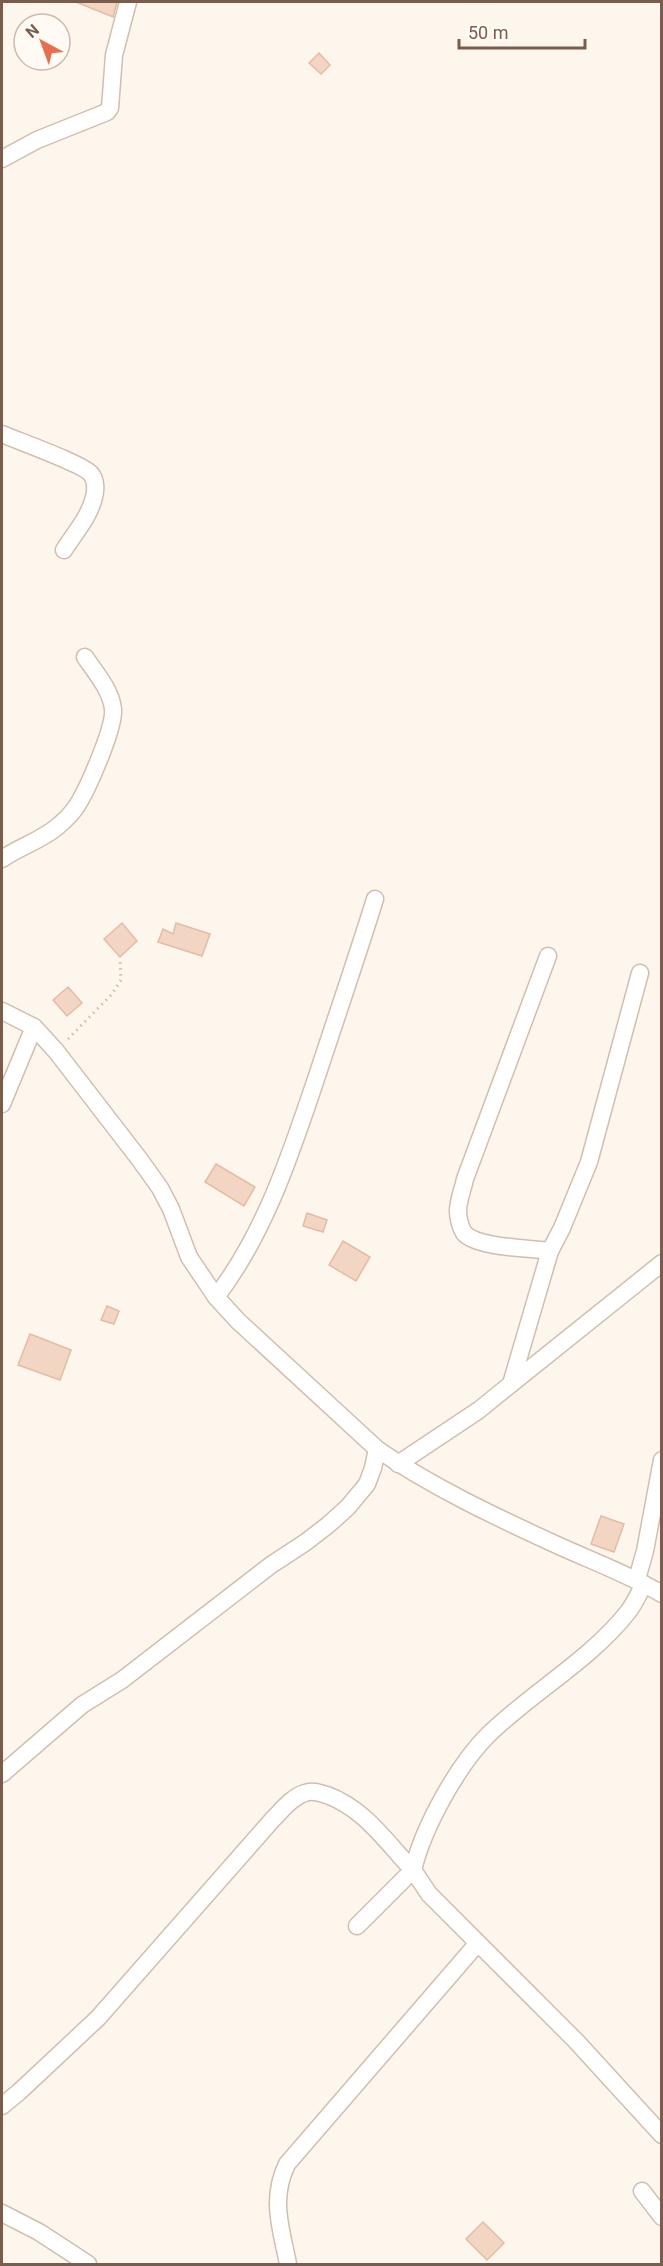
<svg xmlns="http://www.w3.org/2000/svg" width="663" height="2266" font-family="Roboto,sans-serif">
<rect width="100%" height="100%" fill="#fdf6ec"/>
<g fill="#f3d5c3" stroke="#e6bba3" stroke-width="1.5">
<polygon points="76,2 117,2 113,17"/>
<polygon points="319,53 330,65 321,74 309,63"/>
<polygon points="122,923 137,941 120,957 104,939"/>
<polygon points="176,923 210,934 202,956 158,942 163,929 173,934"/>
<polygon points="68,987 82,1003 67,1016 53,1000"/>
<polygon points="216,1164 255,1187 244,1206 205,1182"/>
<polygon points="307,1213 327,1220 323,1232 303,1226"/>
<polygon points="343,1241 370,1257 356,1281 329,1265"/>
<polygon points="107,1306 119,1311 114,1324 101,1320"/>
<polygon points="30,1334 71,1350 60,1380 18,1365"/>
<polygon points="601,1516 624,1524 614,1552 591,1544"/>
<polygon points="483,2222 504,2243 487,2260 466,2239"/>
</g>
<g fill="none" stroke-linecap="round" stroke-linejoin="round">
<defs>
<g id="street">
<polyline points="2,159 37,140 107,112 110,108 114,55 128,2"/>
<path d="M 2,434 C 18,441 83,464 91,474 C 96,480 96,490 94,497 C 90,516 74,534 64,550"/>
<path d="M 2,859 C 19,847 40,841 57,827 C 64,821 71,815 76,807 C 87,791 115,727 113,709 C 111,690 95,672 85,657"/>
<path d="M 548,956 L 465,1179 C 463,1189 458,1201 458,1211 C 458,1217 460,1227 464,1233 C 477,1248 530,1248 550,1251"/>
<path d="M 2,1011 L 34,1027 L 56,1051 L 140,1160 L 160,1188 L 171,1209 L 189,1257 L 216,1297 L 238,1321 L 377,1449 C 432,1487 496,1517 557,1545 C 592,1561 628,1574 662,1594"/>
<polyline points="2,1104 34,1027"/>
<path d="M 216,1297 C 266,1232 292,1150 318,1073 C 337,1015 357,957 375,899"/>
<polyline points="511,1384 662,1263"/>
<polyline points="398,1464 479,1410 511,1384 550,1251 562,1228 589,1162 640,973"/>
<polyline points="637,1579 645,1551 662,1460"/>
<path d="M 644,1584 C 639,1593 635,1603 628,1612 C 589,1661 532,1692 488,1735 C 457,1766 423,1828 413,1870 L 429,1894 L 576,2041 L 662,2135"/>
<polyline points="2,1774 82,1705 122,1680 271,1565 306,1542 328,1525 348,1507 367,1484 373,1468 377,1449"/>
<path d="M 2,2106 L 19,2092 L 98,2018 L 273,1819 C 282,1810 292,1797 305,1793 C 312,1790 320,1793 327,1795 C 365,1809 386,1842 413,1870 L 357,1926"/>
<polyline points="642,2191 662,2217"/>
<polyline points="2,2213 39,2232 88,2264"/>
<path d="M 288,2264 C 281,2228 270,2199 287,2164 L 477,1944"/>
</g>
</defs>
<use href="#street" stroke="#d1beb0" stroke-width="19"/>
<polyline stroke="#d9b8a5" stroke-width="3" stroke-dasharray="1.5 4.5" stroke-linecap="butt" points="68,1039 112,994 121,980 120,960"/>
<use href="#street" stroke="#fff" stroke-width="16"/>
</g>
<rect width="663" height="2266" fill="none" stroke="#7a5c4d" stroke-width="6"/>
<g transform="translate(42 42) rotate(319)"><circle r="28" fill="#fffaf3" stroke="#cabbb1" stroke-width="1.5"/>
<path d="M0-4.5L10 22L0 15L-10 22Z" fill="#e76f51"/>
<text y="-9" font-size="16" font-weight="bold" text-anchor="middle" fill="#7a5c4d">N</text>
</g>
<path d="M459 39v9h126v-9" fill="none" stroke="#7a5c4d" stroke-width="3"/>
<text x="468" y="39" font-size="18" fill="#7a5c4d" stroke="#fffaf3" stroke-width="4.5" paint-order="stroke">50 m</text>
</svg>
